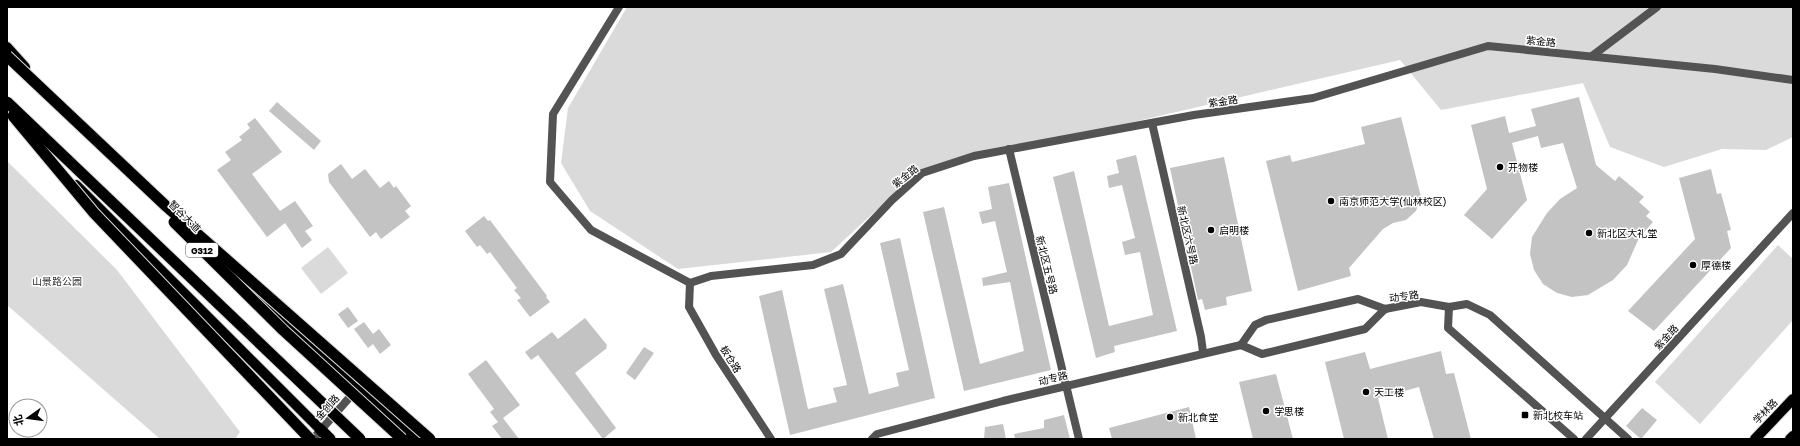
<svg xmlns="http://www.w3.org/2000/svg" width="1800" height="446" font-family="'Golos Text','Noto Sans SC',sans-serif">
<rect width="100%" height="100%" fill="#fff"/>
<g fill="#dadada">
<polygon points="627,7 1793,7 1793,137 1766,150 1722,149 1664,167 1610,147 1583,83 1441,110 1400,60 918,172 831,252 678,269 590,211 561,163 568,108"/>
<polygon points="7,161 117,270 240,432 235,439 160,439 7,305"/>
<polygon points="1778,245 1793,259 1793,320 1700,424 1655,382"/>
<polygon points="328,247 348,273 321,294 301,268"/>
</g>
<g fill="#c3c3c3">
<polygon points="1579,97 1596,165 1615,181 1619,176 1644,197 1639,202 1650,212 1646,216 1653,222 1639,238 1627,265 1613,280 1588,295 1572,297 1557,293 1543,284 1534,270 1530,254 1532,237 1547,213 1560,199 1577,188 1563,143 1541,148 1538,136 1512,143 1527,200 1492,239 1464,215 1487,189 1471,125 1505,116 1509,133 1536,126 1531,109"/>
<polygon points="277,102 321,141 314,150 269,111"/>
<polygon points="1401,117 1421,197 1416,211 1406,220 1393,223 1383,229 1349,268 1351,276 1298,291 1266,161 1290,155 1292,162 1365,144 1361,127"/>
<polygon points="255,118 282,152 252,174 280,211 295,201 313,226 305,231 312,240 302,248 285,223 267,237 217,170 231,160 225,152 242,140 239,137 250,128 247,124"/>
<polygon points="1136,155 1177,331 1114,346 1115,352 1096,358 1053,177 1074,171 1109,326 1153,315 1140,252 1125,255 1122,242 1135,238 1122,185 1109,188 1107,176 1119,173 1116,160"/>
<polygon points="1224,157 1252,291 1226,297 1227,305 1205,310 1202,299 1198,300 1170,168"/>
<polygon points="341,164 352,179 365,169 380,188 389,181 394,188 396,186 411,206 405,211 410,217 381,239 376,232 370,237 329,182 328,174"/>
<polygon points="1711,169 1717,194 1721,193 1731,230 1727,231 1731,248 1654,331 1628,311 1695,239 1679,178"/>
<polygon points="1009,183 1051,370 964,391 923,212 944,207 980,364 1024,351 1010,282 983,286 982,278 1007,272 995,221 982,224 979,212 992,209 988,187"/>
<polygon points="484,216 488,221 490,220 547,296 546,297 550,302 530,317 517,300 521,298 514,290 517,288 490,252 487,254 480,245 477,247 465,231"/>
<polygon points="900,238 935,398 790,435 759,296 782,290 808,409 837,402 833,388 847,385 824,289 843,284 869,394 899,386 896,373 909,370 880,243"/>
<polygon points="348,307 358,321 348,328 338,314"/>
<polygon points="585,318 607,345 606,347 607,348 575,373 616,428 603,439 538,355 531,360 525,352 552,332 558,339"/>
<polygon points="364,322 373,334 379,329 391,345 380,354 373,344 368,348 354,329"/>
<polygon points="644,347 654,353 635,380 626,373"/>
<polygon points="1441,351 1446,374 1454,373 1471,439 1434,439 1419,387 1378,398 1388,439 1344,439 1325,362 1365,352 1370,369"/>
<polygon points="486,360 520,405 503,418 519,439 502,439 492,426 498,422 490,412 494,409 468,374"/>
<polygon points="1276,374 1293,439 1253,439 1239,382"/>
<polygon points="1189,407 1196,439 1112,439 1109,428"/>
<polygon points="1642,408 1657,420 1641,439 1626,426"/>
<polygon points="1064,415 1070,439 1015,439 1014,434 1044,428 1044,420"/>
<polygon points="1003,424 1006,439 984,439 985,427"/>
</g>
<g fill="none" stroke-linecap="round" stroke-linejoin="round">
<defs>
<g id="primary">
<polyline points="7,47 25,67"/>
<polyline points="76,185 320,429"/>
<polyline points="233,272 356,389"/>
<polyline points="1755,439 1793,399"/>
<polyline points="1790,439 1793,436"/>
</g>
<g id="trunk">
<polyline points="356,389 414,439"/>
<polyline points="320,429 330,439"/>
</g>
</defs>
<use href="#primary" stroke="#dbdbdb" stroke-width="12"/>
<use href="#trunk" stroke="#dbdbdb" stroke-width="13"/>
<g stroke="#535353" stroke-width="8">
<polyline points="619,7 553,114 550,182 591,230 690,283"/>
<polyline points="1592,56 1657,7"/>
<polyline points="1152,123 1201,337 1203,352"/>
<polyline points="1009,149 1079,439"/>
<polyline points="690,283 711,276 813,265 841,254 892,200 922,173 974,156 1194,115 1313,98 1488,46 1715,69 1793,80"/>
<polyline points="690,283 689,307 716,355 771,439"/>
<polyline points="1449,307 1448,328 1574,439"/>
<polyline points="1385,309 1421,302 1449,307 1467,304 1490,315 1628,439"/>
<polyline points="1241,345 1255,325 1266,320 1358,299 1385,309"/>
<polyline points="1241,345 1262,354 1365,329 1385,309"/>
<polyline points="872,439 877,434 1003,401 1241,345"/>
<polyline points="1586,439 1793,213"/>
</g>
<polyline stroke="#535353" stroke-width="8" points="313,439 356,390"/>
<use href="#primary" stroke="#000" stroke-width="10"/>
<use href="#trunk" stroke="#000" stroke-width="11"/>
<defs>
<g id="trunk-bridge">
<polyline points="7,56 167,207 430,439"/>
<polyline points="7,102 360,439"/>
<polyline points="13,116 94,213 310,439"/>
<polyline points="174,222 283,330 402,439"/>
</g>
</defs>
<use href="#trunk-bridge" stroke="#dbdbdb" stroke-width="13" stroke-linecap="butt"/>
<use href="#trunk-bridge" stroke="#000" stroke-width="11"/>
</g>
<g fill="#000" stroke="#fff" stroke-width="1.5">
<circle cx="1500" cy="167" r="4"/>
<circle cx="1331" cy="201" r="4"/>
<circle cx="1211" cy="230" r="4"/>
<circle cx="1589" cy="233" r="4"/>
<circle cx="1693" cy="265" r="4"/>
<circle cx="1366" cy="392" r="4"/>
<circle cx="1266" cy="411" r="4"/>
<rect x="1521" y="411" width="8" height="8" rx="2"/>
<circle cx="1170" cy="417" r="4"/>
</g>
<g text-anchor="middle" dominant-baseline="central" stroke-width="3" stroke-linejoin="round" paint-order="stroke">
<rect fill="#fff" stroke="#4c4c4c" stroke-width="1" x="186" y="243" width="32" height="14" rx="3"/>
<g font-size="9" font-weight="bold" fill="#000">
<text x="202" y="250">G312</text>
</g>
<g font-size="10" fill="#000" stroke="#fff">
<text transform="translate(1541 41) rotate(6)">紫金路</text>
<text transform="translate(1223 101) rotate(-8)">紫金路</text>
<text transform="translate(905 176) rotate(-39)">紫金路</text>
<text transform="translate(185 216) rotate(45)">智谷大道</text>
<text transform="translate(1188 235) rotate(77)">新北区六号路</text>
<text transform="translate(1047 265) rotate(76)">新北区五号路</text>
<text transform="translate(1404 296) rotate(-8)">动专路</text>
<text transform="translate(1666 337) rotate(-47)">紫金路</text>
<text transform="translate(731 359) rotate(58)">板仓路</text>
<text transform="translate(1053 378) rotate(-14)">动专路</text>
<text transform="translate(327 407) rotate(-48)">金创路</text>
<text transform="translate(1765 411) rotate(-46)">学林路</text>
</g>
<g font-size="10" fill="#000" stroke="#fff" text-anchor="start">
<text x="1508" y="167">开物楼</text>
<text x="1339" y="201">南京师范大学(仙林校区)</text>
<text x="1219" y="230">启明楼</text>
<text x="1597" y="233">新北区大礼堂</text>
<text x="1701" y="265">厚德楼</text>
<text x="1374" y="392">天工楼</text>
<text x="1274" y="411">学思楼</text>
<text x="1533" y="415">新北校车站</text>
<text x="1178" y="417">新北食堂</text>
</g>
<g font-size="10" fill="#313131" stroke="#fff">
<text x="57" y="281">山景路公园</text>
</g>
</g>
<rect width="1800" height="446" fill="none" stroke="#000000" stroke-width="16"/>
<g transform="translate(28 418) rotate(256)"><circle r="19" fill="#ffffff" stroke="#999999"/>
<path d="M0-3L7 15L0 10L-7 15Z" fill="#000000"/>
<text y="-6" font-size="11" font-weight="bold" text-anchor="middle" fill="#000000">北</text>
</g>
</svg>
